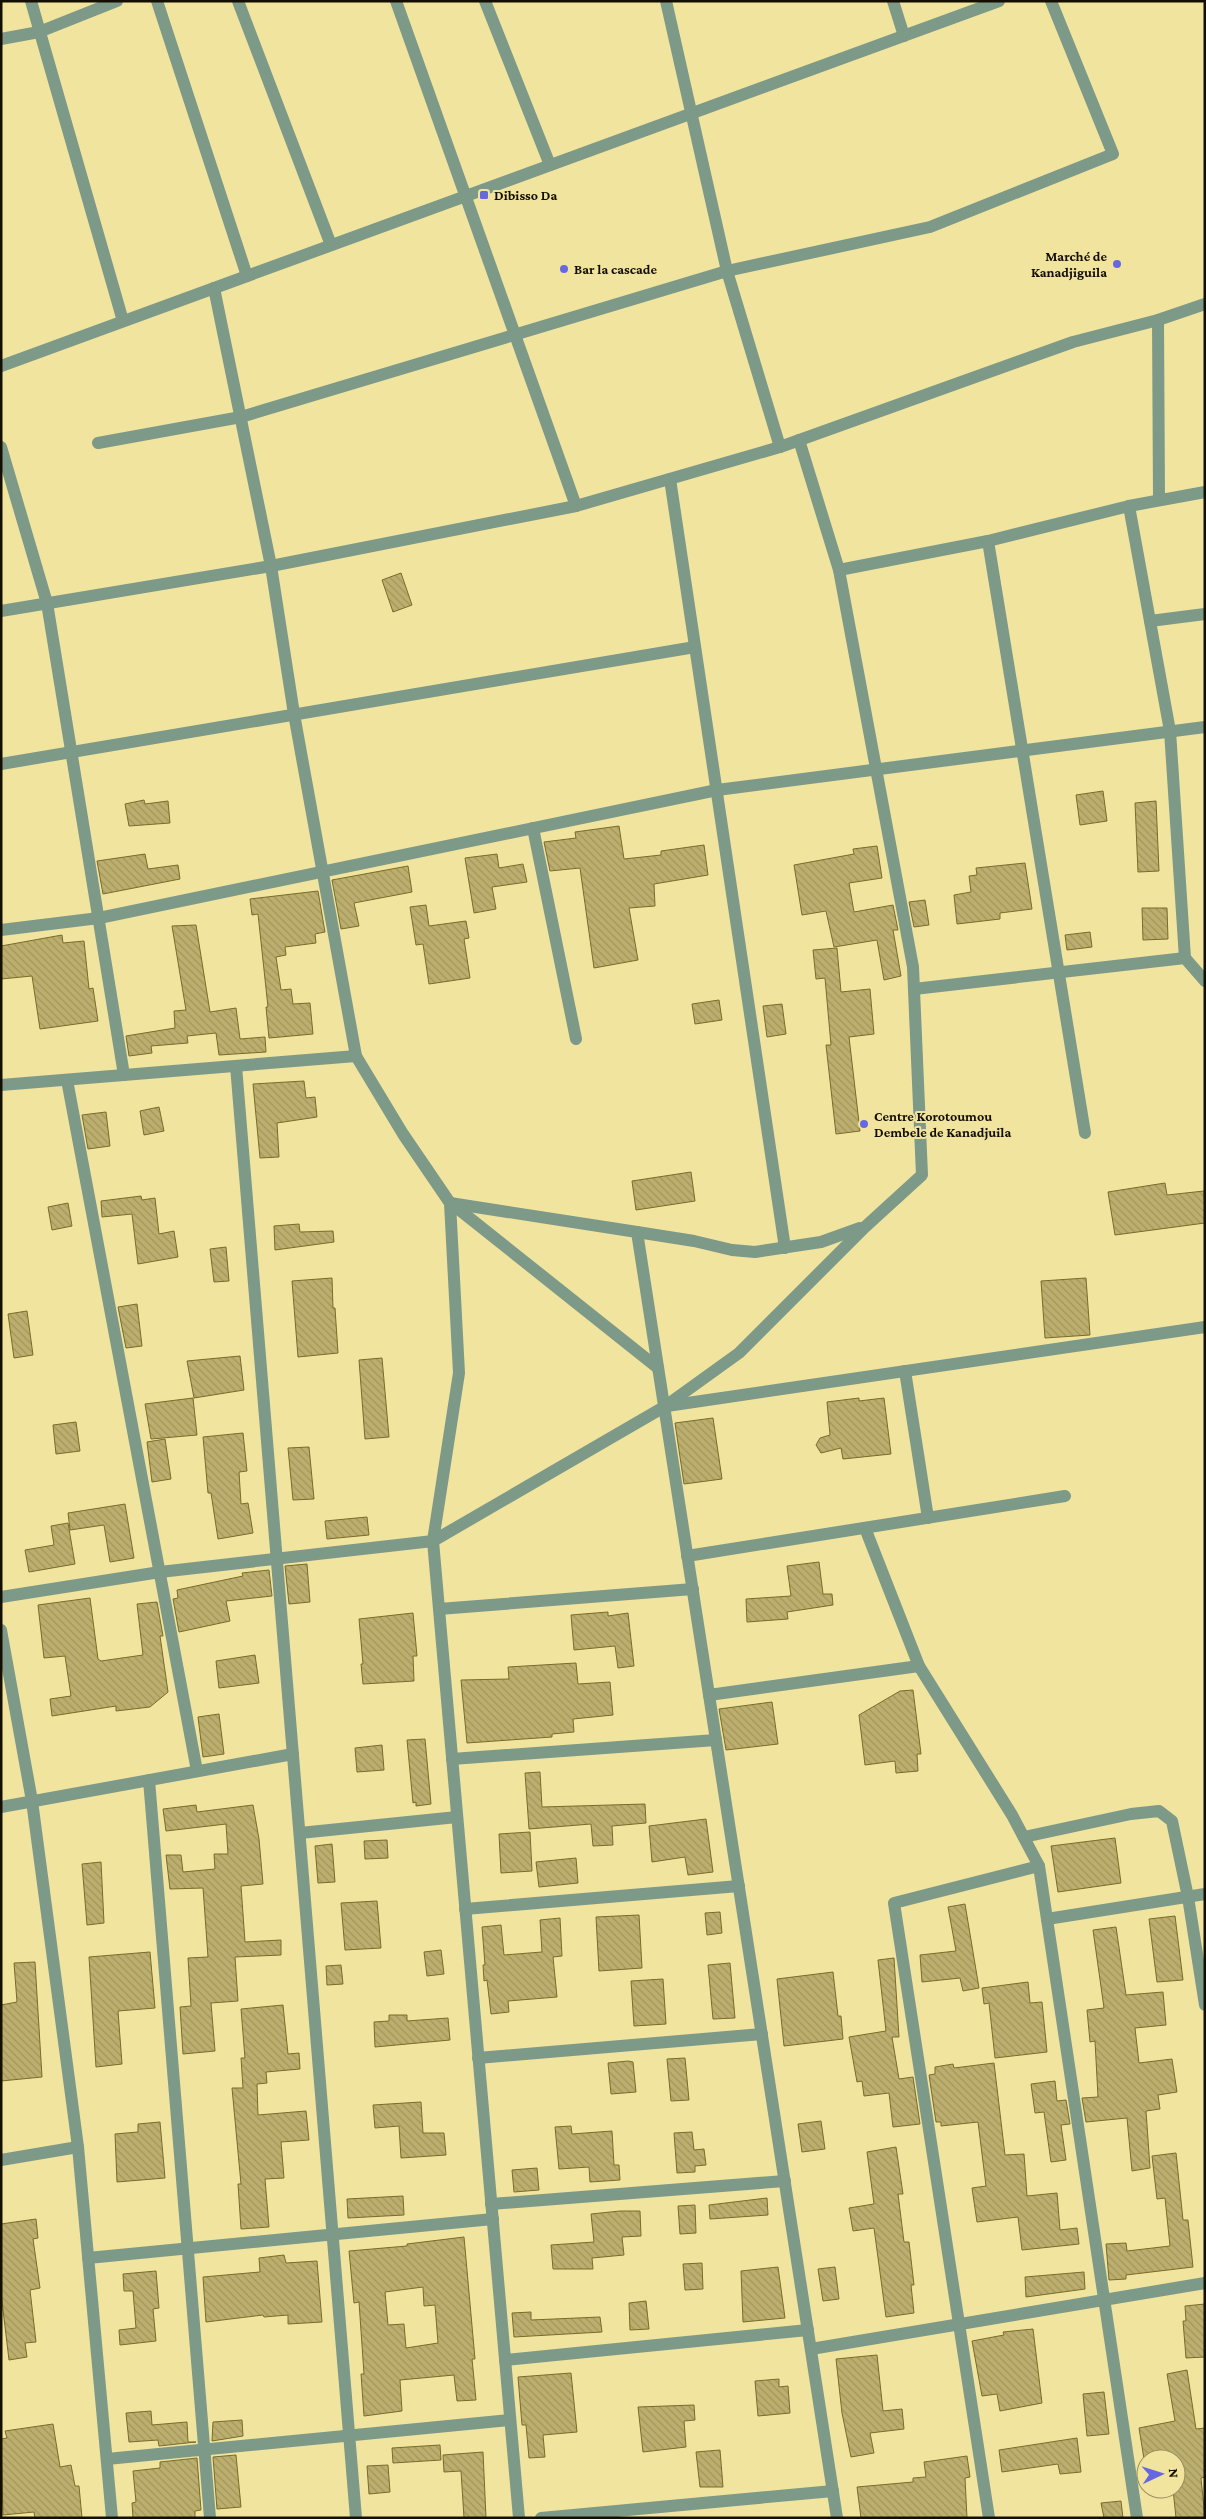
<svg xmlns="http://www.w3.org/2000/svg" width="1206" height="2519" font-family="'Crimson Pro',serif">
<defs>
<pattern id="building-back-hatch" width="6" height="6" patternUnits="userSpaceOnUse" patternTransform="scale(1.25)"><rect width="6" height="6" fill="#bcaf6e"/><path d="M-1 5l2 2M0 0l6 6M5-1l2 2" fill="none" stroke="#a1955e"/></pattern>
</defs>
<rect width="100%" height="100%" fill="#f1e49f"/>
<g fill="url(#building-back-hatch)" stroke="#796c29" fill-rule="evenodd">
<polygon points="401,573 412,605 393,612 382,580"/>
<polygon points="1103,791 1107,821 1080,825 1076,795"/>
<polygon points="144,800 145,804 168,801 170,823 129,826 125,804"/>
<polygon points="1156,801 1159,871 1138,872 1135,803"/>
<polygon points="619,826 624,859 661,855 661,851 704,845 708,875 654,884 655,906 629,908 638,960 594,968 580,868 550,871 544,842 576,838 575,832"/>
<polygon points="877,846 882,878 849,883 854,912 893,905 898,930 893,930 901,976 884,980 877,940 834,947 826,911 802,915 794,865 854,854 853,849"/>
<polygon points="145,854 148,869 178,865 180,879 103,894 97,861"/>
<polygon points="497,854 499,868 523,864 527,882 492,887 496,909 474,913 465,858"/>
<polygon points="1025,863 1032,909 1000,913 1000,919 957,924 954,895 971,892 969,876 977,875 976,868"/>
<polygon points="408,866 412,892 354,903 359,926 341,929 332,880"/>
<polygon points="318,891 325,932 315,934 316,943 285,947 286,955 276,957 281,990 291,989 293,1004 310,1003 313,1034 269,1038 266,1007 268,1007 258,914 252,915 250,899"/>
<polygon points="925,900 929,925 914,927 909,902"/>
<polygon points="426,905 429,926 466,921 469,938 464,939 470,978 429,984 423,944 416,945 410,907"/>
<polygon points="1142,908 1167,908 1168,939 1143,940"/>
<polygon points="196,925 210,1012 236,1008 240,1039 265,1037 266,1052 219,1055 216,1033 187,1036 188,1043 151,1046 152,1053 129,1056 126,1036 175,1028 174,1011 186,1010 172,926"/>
<polygon points="1090,932 1092,947 1067,950 1065,935"/>
<polygon points="62,935 63,943 84,941 89,989 93,988 98,1021 40,1029 32,976 1,979 1,946"/>
<polygon points="837,948 841,992 870,989 874,1034 849,1037 860,1131 836,1134 826,1045 831,1045 825,978 816,979 813,950"/>
<polygon points="719,1000 722,1020 695,1024 692,1004"/>
<polygon points="782,1004 786,1034 767,1037 763,1006"/>
<polygon points="304,1081 306,1098 315,1097 317,1117 277,1123 279,1157 260,1158 253,1084"/>
<polygon points="159,1107 164,1131 144,1135 140,1111"/>
<polygon points="106,1112 110,1146 88,1149 82,1115"/>
<polygon points="691,1172 695,1201 636,1210 632,1181"/>
<polygon points="1165,1183 1167,1195 1204,1191 1205,1223 1115,1235 1108,1192"/>
<polygon points="141,1196 142,1200 155,1198 159,1234 174,1231 178,1257 138,1264 132,1214 102,1217 101,1201"/>
<polygon points="68,1203 72,1226 52,1230 48,1207"/>
<polygon points="299,1224 300,1232 333,1231 334,1242 275,1250 274,1226"/>
<polygon points="226,1247 229,1281 214,1282 210,1249"/>
<polygon points="332,1278 333,1308 335,1308 338,1353 298,1357 292,1281"/>
<polygon points="1086,1278 1090,1335 1045,1338 1041,1281"/>
<polygon points="137,1304 142,1346 126,1348 118,1307"/>
<polygon points="27,1311 33,1355 14,1358 8,1314"/>
<polygon points="240,1356 244,1390 194,1398 187,1361"/>
<polygon points="382,1358 389,1437 365,1439 359,1360"/>
<polygon points="193,1398 197,1435 151,1439 145,1404"/>
<polygon points="859,1398 859,1401 884,1398 891,1454 843,1459 841,1448 821,1453 816,1445 820,1438 830,1435 827,1402"/>
<polygon points="713,1418 722,1479 684,1484 675,1423"/>
<polygon points="76,1422 80,1451 56,1454 53,1425"/>
<polygon points="243,1433 247,1471 239,1472 241,1504 248,1503 253,1533 218,1539 211,1493 208,1493 203,1437"/>
<polygon points="165,1439 171,1479 152,1482 147,1442"/>
<polygon points="309,1447 314,1499 293,1500 288,1448"/>
<polygon points="125,1504 134,1558 110,1562 104,1525 70,1530 68,1513"/>
<polygon points="367,1517 369,1535 327,1539 325,1521"/>
<polygon points="68,1523 75,1564 29,1572 25,1550 54,1545 51,1526"/>
<polygon points="819,1562 823,1594 832,1594 833,1605 787,1612 788,1619 747,1622 746,1599 791,1596 787,1566"/>
<polygon points="307,1564 310,1602 289,1604 285,1566"/>
<polygon points="269,1570 272,1596 226,1601 230,1621 179,1632 173,1599 178,1598 177,1590 243,1576 242,1573"/>
<polygon points="90,1598 98,1659 101,1661 143,1655 137,1604 157,1602 163,1636 160,1636 168,1692 150,1707 116,1711 116,1706 52,1716 50,1699 71,1696 65,1656 44,1658 38,1605"/>
<polygon points="608,1612 608,1616 628,1613 634,1666 618,1668 615,1646 574,1650 571,1615"/>
<polygon points="413,1613 417,1656 413,1656 414,1681 363,1684 361,1664 363,1664 359,1619"/>
<polygon points="255,1655 259,1683 219,1688 216,1661"/>
<polygon points="576,1663 578,1684 610,1682 613,1715 573,1719 574,1732 552,1734 552,1737 467,1743 461,1680 509,1679 508,1667"/>
<polygon points="913,1690 921,1754 917,1754 918,1771 896,1773 895,1761 865,1765 859,1715 900,1691"/>
<polygon points="772,1702 778,1744 726,1750 719,1709"/>
<polygon points="219,1714 224,1754 203,1757 198,1717"/>
<polygon points="425,1739 431,1804 416,1806 416,1802 413,1803 407,1740"/>
<polygon points="382,1745 384,1770 357,1772 355,1748"/>
<polygon points="540,1772 542,1807 645,1804 646,1823 612,1826 613,1845 593,1846 591,1824 529,1829 525,1773"/>
<polygon points="196,1805 197,1812 253,1805 259,1839 263,1884 241,1886 245,1942 281,1940 281,1955 235,1957 238,2001 211,2003 215,2051 183,2054 180,2007 191,2006 188,1958 208,1957 203,1888 170,1889 166,1855 181,1855 183,1872 215,1869 214,1854 228,1854 226,1824 166,1831 163,1809"/>
<polygon points="706,1819 713,1872 688,1875 685,1857 652,1862 649,1826"/>
<polygon points="530,1832 532,1871 501,1873 499,1834"/>
<polygon points="1115,1838 1121,1883 1058,1892 1051,1846"/>
<polygon points="387,1840 388,1858 365,1859 364,1841"/>
<polygon points="332,1844 335,1882 318,1883 315,1846"/>
<polygon points="576,1858 578,1883 539,1887 536,1862"/>
<polygon points="101,1862 104,1923 87,1925 82,1864"/>
<polygon points="377,1901 381,1948 345,1950 341,1903"/>
<polygon points="965,1904 979,1988 963,1991 960,1978 922,1982 920,1955 956,1951 948,1907"/>
<polygon points="720,1912 722,1933 707,1935 705,1913"/>
<polygon points="639,1915 642,1968 599,1971 596,1917"/>
<polygon points="1175,1916 1183,1980 1157,1982 1149,1919"/>
<polygon points="560,1918 562,1956 553,1957 557,1997 508,2001 509,2012 491,2014 487,1980 484,1981 483,1965 485,1965 482,1927 501,1925 504,1955 542,1952 540,1920"/>
<polygon points="1116,1927 1126,1995 1163,1992 1166,2025 1135,2028 1139,2063 1172,2059 1177,2092 1158,2095 1160,2109 1146,2111 1150,2168 1132,2171 1127,2118 1086,2122 1082,2098 1098,2097 1095,2041 1090,2042 1087,2010 1104,2008 1093,1930"/>
<polygon points="441,1950 444,1974 427,1976 424,1952"/>
<polygon points="150,1952 155,2008 118,2011 122,2064 96,2067 89,1957"/>
<polygon points="894,1958 899,2037 892,2037 899,2079 913,2077 920,2124 893,2127 889,2093 864,2096 862,2081 857,2082 849,2037 886,2031 878,1960"/>
<polygon points="35,1962 42,2077 1,2081 1,2005 17,2002 14,1963"/>
<polygon points="730,1963 735,2018 713,2019 708,1965"/>
<polygon points="341,1965 343,1984 327,1985 326,1966"/>
<polygon points="833,1972 838,2016 841,2016 843,2039 784,2046 777,1979"/>
<polygon points="663,1979 666,2024 634,2026 631,1981"/>
<polygon points="1028,1982 1030,2003 1042,2002 1047,2052 995,2058 989,2003 984,2004 982,1988"/>
<polygon points="283,2005 288,2054 299,2053 300,2069 266,2072 267,2083 257,2084 258,2115 306,2111 309,2140 281,2142 284,2178 265,2179 269,2227 241,2229 238,2184 241,2184 232,2088 243,2088 241,2058 245,2058 241,2009"/>
<polygon points="389,2015 407,2015 407,2021 448,2018 450,2040 375,2047 374,2022 389,2021"/>
<polygon points="685,2058 689,2100 671,2101 667,2059"/>
<polygon points="628,2061 633,2062 636,2092 611,2094 608,2063"/>
<polygon points="994,2063 1005,2155 1024,2154 1027,2196 1057,2193 1060,2230 1077,2228 1079,2244 1022,2250 1018,2217 977,2222 972,2188 986,2186 978,2122 941,2126 941,2122 936,2122 929,2075 935,2074 935,2067 953,2064 954,2068"/>
<polygon points="1055,2081 1057,2101 1066,2100 1070,2124 1061,2125 1066,2160 1051,2162 1044,2112 1035,2113 1031,2084"/>
<polygon points="421,2102 423,2133 444,2133 446,2155 401,2158 399,2126 375,2128 373,2105"/>
<polygon points="821,2121 825,2149 802,2152 798,2124"/>
<polygon points="160,2122 165,2178 117,2182 115,2134 138,2132 138,2124"/>
<polygon points="571,2126 572,2134 612,2131 614,2165 619,2165 620,2180 590,2182 589,2167 559,2169 555,2127"/>
<polygon points="692,2132 694,2150 704,2149 706,2165 695,2166 695,2172 677,2173 674,2133"/>
<polygon points="896,2147 903,2194 898,2194 904,2242 909,2242 914,2285 911,2285 914,2313 886,2317 874,2228 853,2231 849,2208 874,2204 867,2152"/>
<polygon points="1176,2153 1183,2220 1188,2220 1193,2267 1126,2275 1126,2279 1109,2280 1106,2244 1126,2243 1127,2251 1170,2246 1165,2198 1157,2199 1152,2156"/>
<polygon points="537,2168 539,2190 514,2192 512,2170"/>
<polygon points="403,2196 404,2215 348,2218 347,2199"/>
<polygon points="767,2198 768,2215 710,2219 709,2205"/>
<polygon points="695,2205 696,2233 680,2234 678,2206"/>
<polygon points="620,2211 640,2211 641,2236 622,2237 624,2255 592,2258 593,2269 553,2269 551,2245 594,2242 591,2214"/>
<polygon points="36,2219 38,2238 33,2239 40,2288 30,2290 36,2342 25,2343 27,2357 9,2360 1,2293 1,2224"/>
<path d="M 464,2237 L 475,2359 L 472,2359 L 476,2400 L 457,2401 L 454,2375 L 400,2380 L 402,2411 L 364,2416 L 361,2374 L 364,2374 L 359,2302 L 354,2303 L 349,2251 L 407,2246 L 407,2244 ZM 423,2287 L 424,2306 L 435,2305 L 438,2343 L 406,2348 L 404,2324 L 388,2325 L 385,2292 Z"/>
<polygon points="284,2255 286,2263 317,2261 322,2322 288,2324 288,2315 264,2317 263,2315 206,2322 203,2277 260,2272 259,2258"/>
<polygon points="702,2263 703,2289 685,2290 683,2264"/>
<polygon points="778,2267 785,2318 743,2322 741,2271"/>
<polygon points="835,2267 839,2299 823,2301 818,2269"/>
<polygon points="156,2271 159,2308 153,2309 156,2341 120,2345 119,2330 136,2328 133,2291 124,2291 123,2274"/>
<polygon points="1084,2272 1085,2289 1026,2297 1025,2277"/>
<polygon points="646,2301 649,2329 630,2330 629,2303"/>
<polygon points="1205,2304 1205,2357 1186,2358 1183,2321 1186,2321 1185,2306"/>
<polygon points="531,2312 531,2320 600,2317 602,2332 514,2337 512,2313"/>
<polygon points="1033,2329 1042,2403 1000,2411 997,2394 982,2396 972,2341 1004,2335 1003,2332"/>
<polygon points="877,2355 883,2411 902,2409 904,2429 870,2433 874,2453 851,2457 842,2413 836,2359"/>
<polygon points="1187,2370 1196,2429 1205,2428 1205,2477 1201,2478 1205,2518 1176,2518 1173,2489 1176,2489 1176,2459 1144,2459 1139,2428 1175,2421 1167,2374"/>
<polygon points="571,2373 577,2432 543,2435 545,2457 529,2458 526,2425 522,2425 518,2377"/>
<polygon points="779,2379 779,2387 788,2386 790,2413 758,2416 755,2381"/>
<polygon points="1104,2392 1109,2434 1087,2436 1083,2394"/>
<polygon points="694,2405 695,2420 684,2421 686,2447 643,2452 638,2407"/>
<polygon points="151,2411 152,2425 187,2422 188,2442 196,2442 159,2446 158,2440 129,2442 126,2413"/>
<polygon points="242,2420 243,2436 212,2441 213,2422"/>
<polygon points="53,2424 60,2467 71,2465 75,2486 79,2486 82,2518 35,2518 34,2512 3,2515 1,2439 7,2438 5,2431"/>
<polygon points="1077,2438 1081,2472 1060,2474 1058,2464 1002,2472 999,2450"/>
<polygon points="440,2445 441,2460 393,2463 392,2448"/>
<polygon points="720,2450 723,2487 700,2487 696,2452"/>
<polygon points="483,2452 486,2518 464,2518 461,2471 444,2472 443,2455"/>
<polygon points="236,2455 241,2507 217,2509 213,2457"/>
<polygon points="967,2456 970,2477 965,2478 967,2518 861,2518 857,2487 913,2482 913,2478 926,2477 924,2462"/>
<polygon points="197,2458 201,2510 195,2511 195,2518 133,2518 132,2503 136,2502 133,2471 160,2468 160,2462"/>
<polygon points="388,2465 390,2492 369,2494 367,2466"/>
<polygon points="1121,2501 1123,2518 1104,2518 1101,2503"/>
</g>
<g fill="none" stroke-linecap="round" stroke-linejoin="round">
<g stroke="#7d9988" stroke-width="12">
<polyline points="31,1 123,321"/>
<polyline points="157,1 247,276"/>
<polyline points="238,1 331,245"/>
<polyline points="396,1 576,506"/>
<polyline points="485,1 550,165"/>
<polyline points="893,1 904,36"/>
<polyline points="1,39 39,32 117,1"/>
<polyline points="214,288 271,566 294,714 356,1056 403,1134 450,1203 459,1373 433,1541 519,2518"/>
<polyline points="1158,320 1159,499"/>
<polyline points="1,366 999,1"/>
<polyline points="98,443 241,417 727,271 930,227 1113,154 1051,1"/>
<polyline points="1,447 47,603 124,1075"/>
<polyline points="780,447 1073,342 1158,320 1205,304"/>
<polyline points="670,479 785,1248"/>
<polyline points="1129,506 1170,731 1185,958 1205,981"/>
<polyline points="988,541 1085,1133"/>
<polyline points="839,570 988,541 1129,506 1205,492"/>
<polyline points="1,611 271,566 576,506 780,447 727,271 666,1"/>
<polyline points="1150,621 1205,614"/>
<polyline points="1,764 695,647"/>
<polyline points="533,828 576,1039"/>
<polyline points="1,930 99,918 717,790 1205,727"/>
<polyline points="914,989 1185,958"/>
<polyline points="236,1066 356,2518"/>
<polyline points="67,1080 197,1771"/>
<polyline points="1,1085 356,1056"/>
<polyline points="450,1203 637,1232 837,2518"/>
<polyline points="452,1204 658,1368"/>
<polyline points="637,1232 694,1241 732,1250 755,1252 821,1242 860,1228"/>
<polyline points="905,1371 928,1518"/>
<polyline points="667,1406 1205,1327"/>
<polyline points="865,1528 919,1666 1012,1815 1039,1866 1137,2518"/>
<polyline points="687,1556 1065,1496"/>
<polyline points="1,1597 160,1572 433,1541 664,1407 739,1353 865,1227 922,1175 913,967 839,570 799,440"/>
<polyline points="439,1609 693,1589"/>
<polyline points="1,1630 32,1801 78,2147 112,2518"/>
<polyline points="709,1695 919,1666"/>
<polyline points="452,1759 716,1740"/>
<polyline points="149,1780 210,2518"/>
<polyline points="1,1807 293,1754"/>
<polyline points="300,1833 457,1817"/>
<polyline points="1024,1837 1131,1814 1159,1811 1172,1821 1188,1897 1205,2005"/>
<polyline points="465,1909 739,1886"/>
<polyline points="1047,1919 1205,1894"/>
<polyline points="478,2058 762,2034"/>
<polyline points="1,2160 78,2147"/>
<polyline points="491,2204 785,2181"/>
<polyline points="88,2258 493,2219"/>
<polyline points="811,2349 1205,2283"/>
<polyline points="505,2360 808,2330"/>
<polyline points="107,2459 510,2420"/>
<polyline points="541,2518 833,2491"/>
<polyline points="989,2518 894,1903 1039,1866"/>
</g>
</g>
<g fill="#6668e1" stroke="#f1e49f" stroke-width="2">
<rect x="479" y="190" width="10" height="10" rx="2.5"/>
<circle cx="1117" cy="264" r="5"/>
<circle cx="564" cy="269" r="5"/>
<circle cx="864" cy="1124" r="5"/>
</g>
<g text-anchor="middle" dominant-baseline="central" stroke-width="4" stroke-linejoin="round" paint-order="stroke">
<g font-size="14" font-weight="bold" fill="#140e00" stroke="#f1e49f" text-anchor="start">
<text x="494" y="195">Dibisso Da</text>
<text x="1107" y="256" text-anchor="end">Marché de<tspan x="1107" dy="16">Kanadjiguila</tspan></text>
<text x="574" y="269">Bar la cascade</text>
<text x="874" y="1116">Centre Korotoumou<tspan x="874" dy="16">Dembele de Kanadjuila</tspan></text>
</g>
</g>
<rect width="1206" height="2519" fill="none" stroke="#140e00" stroke-width="5"/>
<g transform="translate(1161 2474) rotate(86)"><circle r="24" fill="#f1e49f" stroke="#998e5f"/>
<path d="M0-4L9 19L0 12L-9 19Z" fill="#6668e1"/>
<text y="-8" font-size="14" font-weight="bold" text-anchor="middle" fill="#140e00">N</text>
</g>
</svg>
